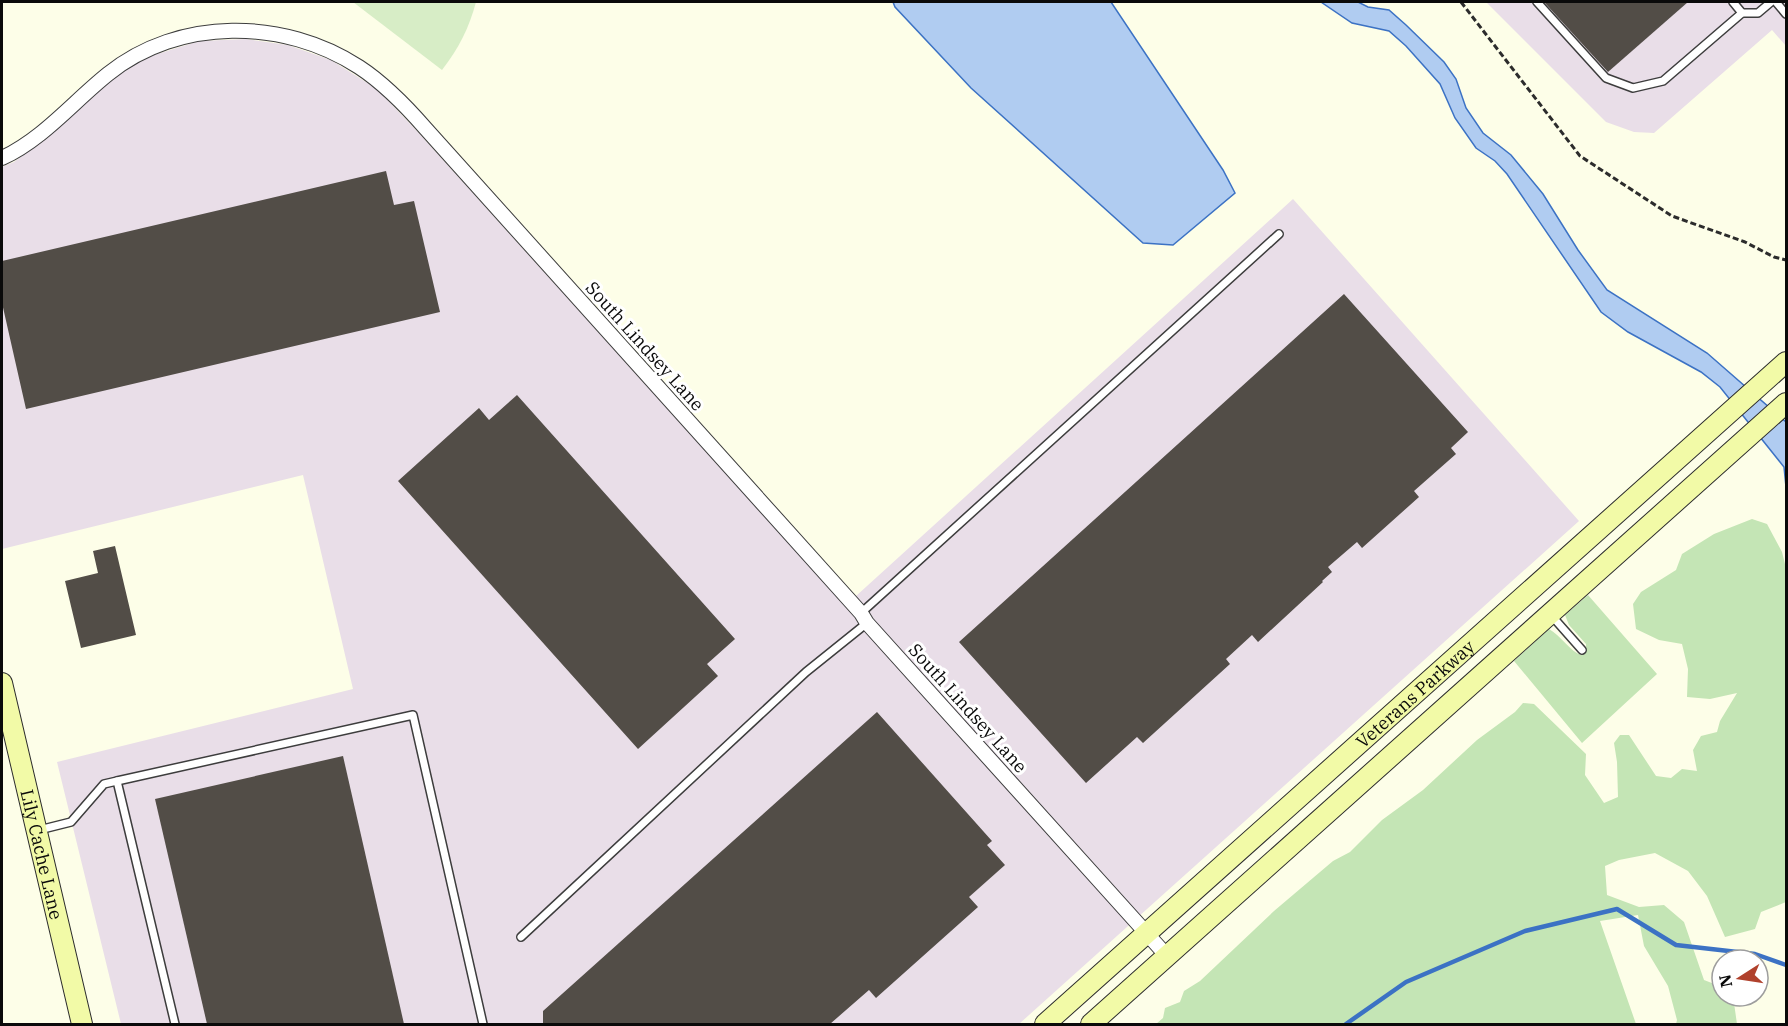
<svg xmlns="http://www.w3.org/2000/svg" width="1788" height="1026" font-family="'IBM Plex Serif',serif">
<rect width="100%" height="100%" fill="#fdfee8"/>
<g fill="#e9dee8">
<polygon points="1486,2 1786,2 1786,46 1772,30 1654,133 1634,132 1606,122"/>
<polygon points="246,39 288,45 331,60 377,89 418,132 845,606 1293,199 1579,521 1019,1024 121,1024 57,762 353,689 303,475 2,549 2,167 14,162 45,138 118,73 151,56 199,41"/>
</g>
<g fill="#c4e5b5">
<polygon points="1752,519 1767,524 1782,552 1786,568 1786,902 1761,912 1755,929 1725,937 1707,896 1688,871 1655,853 1619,860 1605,866 1607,895 1639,907 1664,905 1684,922 1704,980 1722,987 1722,996 1733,996 1737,1024 1676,1024 1677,1020 1668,986 1644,946 1638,915 1600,921 1636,1024 1156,1024 1163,1018 1165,1008 1180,1002 1184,991 1200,981 1274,911 1333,861 1350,852 1382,820 1423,790 1477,740 1515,712 1523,703 1534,704 1586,754 1585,775 1604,803 1618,797 1617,762 1614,743 1620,735 1629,735 1656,776 1671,778 1682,769 1697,771 1693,750 1701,736 1717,732 1720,721 1737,693 1710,699 1687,697 1688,669 1682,644 1659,640 1636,629 1633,604 1641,592 1676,570 1682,554 1714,534"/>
<path d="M 1588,595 L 1657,674 L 1582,743 L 1514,661 L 1549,629 C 1561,636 1571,652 1581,655 L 1586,650 L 1586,644 L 1569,625 L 1565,615 Z"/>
</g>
<path fill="#d7edc6" d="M 353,2 L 476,2 C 469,28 459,48 442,70 Z"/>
<g fill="#b0ccf1" stroke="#3c72c4" stroke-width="1.5">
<polygon points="893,2 1111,2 1223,170 1235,193 1173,245 1143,243 971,88 895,7"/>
<polygon points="1321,2 1358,2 1368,7 1389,10 1406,25 1444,62 1456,79 1466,108 1483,133 1511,155 1543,194 1578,250 1607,290 1707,353 1786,422 1786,487 1784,467 1720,387 1701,372 1628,332 1601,312 1507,174 1495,161 1476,148 1455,118 1440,84 1406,46 1389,31 1352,23"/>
</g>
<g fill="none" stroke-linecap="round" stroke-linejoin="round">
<polyline stroke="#3c72c4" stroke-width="4.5" points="1346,1024 1406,982 1525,931 1617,909 1676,945 1755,954 1786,965"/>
</g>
<g fill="#524d47">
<polygon points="1544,2 1688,2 1608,72"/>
<polygon points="386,171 394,205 414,201 440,312 26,409 2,303 2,261"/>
<polygon points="1344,294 1468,432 1451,448 1456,454 1414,491 1419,497 1362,548 1357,542 1328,567 1332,572 1322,581 1323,582 1258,642 1252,635 1226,659 1230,664 1143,743 1137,737 1086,783 959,642"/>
<polygon points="517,395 735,639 707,664 718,676 638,749 398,481 479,408 489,420"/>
<polygon points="115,546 136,635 81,648 65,581 98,573 93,551"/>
<polygon points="877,712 992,841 987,845 1005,865 969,897 978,907 876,998 869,990 830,1024 543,1024 543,1011"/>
<polygon points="343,756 404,1024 207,1024 155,799"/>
</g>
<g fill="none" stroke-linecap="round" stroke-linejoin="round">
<defs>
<g id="lane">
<polyline points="1537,2 1606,78 1633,88 1663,81 1742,13 1758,13 1771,2"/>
<polyline points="1733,2 1742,13"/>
<polyline points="1776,2 1786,14"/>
<polyline points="861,613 1279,234"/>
<polyline points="1551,615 1582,650"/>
<polyline points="39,830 71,822 104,784 117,781"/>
<polyline points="521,937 806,672 867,623"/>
<polyline points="175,1024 117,781 413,715 483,1024"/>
</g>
<path id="street" d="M 2,158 C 43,139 73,102 108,74 C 179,17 284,18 359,67 C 385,84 406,106 426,129 L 861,613 L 867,623 L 1167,956"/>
<g id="secondary">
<path id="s1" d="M 2,683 L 82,1024"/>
<path id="s2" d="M 1045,1024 L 1786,362"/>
<polyline points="1091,1024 1786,403"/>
</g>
</defs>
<use href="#lane" stroke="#3d3d3d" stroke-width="10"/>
<use href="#street" stroke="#3d3d3d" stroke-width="16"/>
<use href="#secondary" stroke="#2c2c2c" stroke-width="22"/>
<polyline stroke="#2c2c2c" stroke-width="3" stroke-dasharray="6 3" stroke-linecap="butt" points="1461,2 1580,156 1672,216 1745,242 1774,257 1786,260"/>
<use href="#lane" stroke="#fff" stroke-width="7"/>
<use href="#street" stroke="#fff" stroke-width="14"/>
<use href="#secondary" stroke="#f2faa7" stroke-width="20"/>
</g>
<g text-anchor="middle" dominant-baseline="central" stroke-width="6" stroke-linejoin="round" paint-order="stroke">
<g font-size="18" fill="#0a0a0a" stroke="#fff">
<text transform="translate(645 346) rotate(48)">South Lindsey Lane</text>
<text stroke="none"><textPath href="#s2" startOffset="496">Veterans Parkway</textPath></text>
<text transform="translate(968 708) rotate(48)">South Lindsey Lane</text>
<text stroke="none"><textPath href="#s1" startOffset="176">Lily Cache Lane</textPath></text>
</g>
</g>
<rect width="1788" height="1026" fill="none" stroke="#0a0a0a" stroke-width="6"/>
<g transform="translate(1740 978) rotate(258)"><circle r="28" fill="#ffffff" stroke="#9d9d9d" stroke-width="1.5"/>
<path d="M0-4.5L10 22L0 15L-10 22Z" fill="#b0412c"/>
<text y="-9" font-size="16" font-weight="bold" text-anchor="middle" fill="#0a0a0a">N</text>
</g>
</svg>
